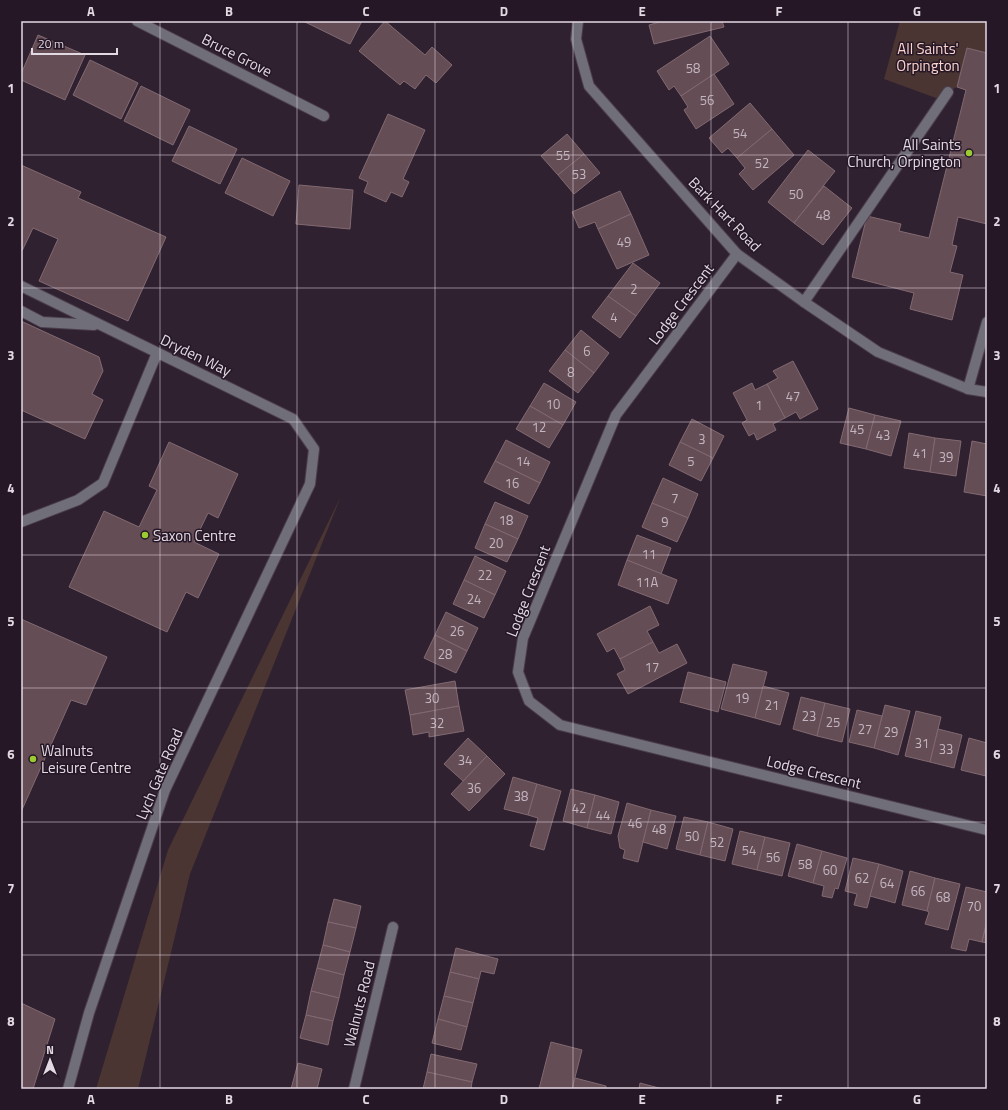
<svg xmlns="http://www.w3.org/2000/svg" width="1008" height="1110" font-family="'Titillium Web',sans-serif">
<rect width="100%" height="100%" fill="#2f2130"/>
<g fill="#4a3532">
<polygon points="900,21 987,21 987,53 967,48 957,87 936,98 884,79"/>
<polygon points="341,496 190,874 138,1089 96,1089 168,850"/>
</g>
<g fill="#654d56" stroke="#826971">
<polygon points="303,21 362,21 350,44"/>
<polygon points="385,21 425,55 432,47 452,65 436,83 426,75 415,89 404,81 400,85 359,51"/>
<polygon points="663,21 722,21 724,27 654,44 649,25"/>
<polygon points="38,35 85,55 65,100 21,80 21,74"/>
<polygon points="710,36 729,64 681,96 674,86 669,90 657,71"/>
<polygon points="967,48 987,53 987,224 958,217 952,245 957,246 950,272 963,275 952,320 910,309 914,293 852,277 867,216 901,224 899,231 929,238 966,90 957,87"/>
<polygon points="90,60 138,83 121,119 73,95"/>
<polygon points="714,74 734,104 696,129 684,110 688,107 681,96"/>
<polygon points="141,86 190,110 173,145 124,121"/>
<polygon points="750,103 772,129 737,158 728,148 722,153 709,138"/>
<polygon points="388,114 425,130 403,179 409,182 402,197 391,192 386,202 364,192 368,182 359,178"/>
<polygon points="189,126 237,149 220,184 172,161"/>
<polygon points="772,129 794,155 753,190 739,174 745,168 737,158"/>
<polygon points="567,134 584,154 558,175 541,156"/>
<polygon points="808,150 835,171 794,223 768,202"/>
<polygon points="584,154 600,173 574,194 558,175"/>
<polygon points="242,158 290,181 273,216 225,193"/>
<polygon points="21,165 81,192 78,198 166,237 128,321 39,281 58,239 33,228 22,251 21,250"/>
<polygon points="299,185 353,190 350,229 296,224"/>
<polygon points="824,186 852,208 823,245 794,223"/>
<polygon points="620,191 631,214 598,229 595,222 579,228 572,212"/>
<polygon points="631,214 649,255 617,269 598,229"/>
<polygon points="633,263 660,283 636,316 608,296"/>
<polygon points="608,296 636,316 620,338 592,317"/>
<polygon points="21,321 99,357 103,371 92,394 103,400 85,439 21,410"/>
<polygon points="581,330 609,353 594,373 565,350"/>
<polygon points="565,350 594,373 578,393 549,371"/>
<polygon points="793,361 818,409 800,419 796,412 785,418 767,384 778,378 773,371"/>
<polygon points="544,383 576,402 563,425 530,406"/>
<polygon points="752,383 755,390 767,384 785,418 773,424 776,430 757,440 754,433 749,436 742,423 747,420 733,393"/>
<polygon points="530,406 563,425 549,448 516,429"/>
<polygon points="849,408 875,415 866,449 840,443"/>
<polygon points="875,415 901,421 891,456 866,449"/>
<polygon points="692,419 724,436 713,458 680,442"/>
<polygon points="909,433 935,438 930,472 904,468"/>
<polygon points="935,438 961,441 956,476 930,472"/>
<polygon points="506,440 550,462 540,483 495,461"/>
<polygon points="972,441 987,444 987,496 964,492"/>
<polygon points="169,442 238,474 218,518 208,513 194,542 219,554 198,598 186,592 167,632 69,587 104,511 139,527 157,490 149,486"/>
<polygon points="680,442 713,458 701,481 669,465"/>
<polygon points="495,461 540,483 529,504 484,482"/>
<polygon points="663,478 698,494 688,518 652,503"/>
<polygon points="495,502 528,516 518,539 485,524"/>
<polygon points="652,503 688,518 677,542 642,527"/>
<polygon points="485,524 518,539 507,562 475,548"/>
<polygon points="637,535 671,548 661,574 627,560"/>
<polygon points="475,556 506,571 495,595 464,580"/>
<polygon points="627,560 677,580 668,604 618,585"/>
<polygon points="464,580 495,595 484,618 453,604"/>
<polygon points="650,606 659,625 647,631 653,642 620,659 614,648 607,652 597,634"/>
<polygon points="446,612 478,628 467,651 435,635"/>
<polygon points="21,619 107,657 86,705 71,700 21,812"/>
<polygon points="435,635 467,651 456,673 424,658"/>
<polygon points="653,642 659,653 677,644 687,663 628,694 617,674 625,670 620,659"/>
<polygon points="733,664 767,672 755,718 721,709"/>
<polygon points="688,672 726,682 718,712 680,702"/>
<polygon points="455,681 459,706 410,715 405,690"/>
<polygon points="763,686 789,693 780,725 755,718"/>
<polygon points="801,697 825,703 817,736 793,729"/>
<polygon points="825,703 850,709 842,742 817,736"/>
<polygon points="885,705 910,711 898,755 874,748"/>
<polygon points="459,706 464,731 429,737 429,732 413,735 410,715"/>
<polygon points="857,710 882,716 874,748 849,742"/>
<polygon points="916,711 941,717 930,762 905,756"/>
<polygon points="938,729 962,735 954,768 930,762"/>
<polygon points="468,738 487,756 463,781 444,764"/>
<polygon points="969,738 987,743 986,776 961,770"/>
<polygon points="487,756 505,774 469,811 451,794"/>
<polygon points="513,777 537,784 528,815 504,809"/>
<polygon points="537,784 561,791 544,850 530,846 538,818 528,815"/>
<polygon points="571,789 595,795 587,828 563,821"/>
<polygon points="595,795 619,802 611,834 587,828"/>
<polygon points="627,803 651,810 638,862 623,858 625,850 620,848 618,836"/>
<polygon points="651,810 676,816 667,849 643,842"/>
<polygon points="684,817 708,822 700,855 676,849"/>
<polygon points="708,822 733,829 725,861 700,855"/>
<polygon points="740,831 765,837 757,870 732,864"/>
<polygon points="765,837 790,843 782,876 757,870"/>
<polygon points="797,844 822,851 813,883 788,876"/>
<polygon points="822,851 847,858 838,889 835,888 832,898 822,896 824,886 813,883"/>
<polygon points="853,858 879,864 867,908 854,905 857,894 845,891"/>
<polygon points="879,864 903,871 895,903 870,896"/>
<polygon points="910,871 935,878 927,911 902,905"/>
<polygon points="935,878 960,884 948,930 925,924 929,912 927,911"/>
<polygon points="966,887 987,892 987,921 982,942 969,939 966,951 951,948"/>
<polygon points="334,899 361,906 356,928 328,922"/>
<polygon points="987,921 987,943 982,942"/>
<polygon points="328,922 356,928 350,952 323,945"/>
<polygon points="323,945 350,952 344,975 317,968"/>
<polygon points="456,948 498,959 494,974 481,971 479,979 450,972"/>
<polygon points="317,968 344,975 339,998 311,991"/>
<polygon points="450,972 479,979 473,1003 444,996"/>
<polygon points="311,991 339,998 333,1021 306,1015"/>
<polygon points="444,996 473,1003 467,1027 438,1019"/>
<polygon points="21,1003 55,1019 33,1089 21,1089"/>
<polygon points="306,1015 333,1021 328,1045 300,1038"/>
<polygon points="438,1019 467,1027 461,1050 432,1043"/>
<polygon points="551,1042 582,1050 572,1089 539,1089"/>
<polygon points="431,1054 477,1064 472,1082 427,1072"/>
<polygon points="298,1063 322,1069 317,1089 291,1089"/>
<polygon points="427,1072 472,1082 471,1089 423,1089"/>
<polygon points="575,1078 606,1086 606,1089 572,1089"/>
<polygon points="640,1083 663,1089 639,1089"/>
</g>
<g fill="none" stroke-linecap="round" stroke-linejoin="round">
<defs>
<g id="minor">
<polyline points="137,21 324,116"/>
<polyline points="578,21 576,39 589,86 737,254 804,302 878,352 968,389 987,392"/>
<polyline points="737,254 616,415 523,638 518,672 529,701 560,725 987,830"/>
<polyline points="21,286 293,419 314,449 310,484 165,790 89,1013 68,1089"/>
<polyline points="804,302 948,92"/>
<polyline points="21,311 42,322 94,325"/>
<polyline points="968,389 987,322"/>
<polyline points="21,522 78,500 103,483 157,353"/>
<polyline points="354,1089 393,927"/>
</g>
</defs>
<use href="#minor" stroke="#4c3e4d" stroke-width="12"/>
<use href="#minor" stroke="#706f79" stroke-width="10"/>
</g>
<path fill="none" stroke="#e2d9e3" stroke-width="1" stroke-opacity="0.55" d="M 160,21 L 160,1089M 297,21 L 297,1089M 435,21 L 435,1089M 573,21 L 573,1089M 711,21 L 711,1089M 848,21 L 848,1089M 21,155 L 987,155M 21,288 L 987,288M 21,422 L 987,422M 21,555 L 987,555M 21,688 L 987,688M 21,822 L 987,822M 21,955 L 987,955"/>
<g fill="#9bcb33" stroke="#251726" stroke-width="1.5">
<circle cx="969" cy="153" r="4"/>
<circle cx="145" cy="535" r="4"/>
<circle cx="33" cy="759" r="4"/>
</g>
<g text-anchor="middle" dominant-baseline="central" stroke-width="3" stroke-linejoin="round" paint-order="stroke">
<g font-size="13" fill="#c3b6c0">
<text x="693" y="68">58</text>
<text x="707" y="100">56</text>
<text x="740" y="133">54</text>
<text x="563" y="155">55</text>
<text x="762" y="163">52</text>
<text x="579" y="174">53</text>
<text x="796" y="194">50</text>
<text x="823" y="215">48</text>
<text x="624" y="242">49</text>
<text x="634" y="289">2</text>
<text x="614" y="317">4</text>
<text x="587" y="351">6</text>
<text x="571" y="372">8</text>
<text x="793" y="396">47</text>
<text x="553" y="404">10</text>
<text x="759" y="405">1</text>
<text x="539" y="427">12</text>
<text x="857" y="429">45</text>
<text x="883" y="435">43</text>
<text x="702" y="439">3</text>
<text x="920" y="453">41</text>
<text x="946" y="457">39</text>
<text x="523" y="461">14</text>
<text x="691" y="461">5</text>
<text x="512" y="483">16</text>
<text x="675" y="498">7</text>
<text x="506" y="520">18</text>
<text x="665" y="522">9</text>
<text x="496" y="543">20</text>
<text x="649" y="554">11</text>
<text x="485" y="575">22</text>
<text x="647" y="582">11A</text>
<text x="474" y="599">24</text>
<text x="457" y="631">26</text>
<text x="445" y="654">28</text>
<text x="652" y="667">17</text>
<text x="432" y="698">30</text>
<text x="742" y="698">19</text>
<text x="772" y="705">21</text>
<text x="809" y="716">23</text>
<text x="833" y="722">25</text>
<text x="437" y="723">32</text>
<text x="865" y="729">27</text>
<text x="891" y="732">29</text>
<text x="922" y="743">31</text>
<text x="946" y="749">33</text>
<text x="465" y="760">34</text>
<text x="474" y="788">36</text>
<text x="521" y="796">38</text>
<text x="579" y="808">42</text>
<text x="603" y="815">44</text>
<text x="635" y="823">46</text>
<text x="659" y="829">48</text>
<text x="692" y="836">50</text>
<text x="717" y="842">52</text>
<text x="749" y="850">54</text>
<text x="773" y="857">56</text>
<text x="805" y="864">58</text>
<text x="830" y="870">60</text>
<text x="862" y="878">62</text>
<text x="887" y="883">64</text>
<text x="918" y="891">66</text>
<text x="943" y="897">68</text>
<text x="974" y="906">70</text>
</g>
<g font-size="15" fill="#fdd5ce" stroke="#251726">
<text x="928" y="48">All Saints'<tspan x="928" dy="17">Orpington</tspan></text>
</g>
<g font-size="15" fill="#e2d9e3" stroke="#251726">
<text transform="translate(237 55) rotate(27)">Bruce Grove</text>
<text transform="translate(725 214) rotate(46)">Bark Hart Road</text>
<text transform="translate(681 304) rotate(-53)">Lodge Crescent</text>
<text transform="translate(196 355) rotate(26)">Dryden Way</text>
<text transform="translate(528 591) rotate(-69)">Lodge Crescent</text>
<text transform="translate(814 772) rotate(14)">Lodge Crescent</text>
<text transform="translate(159 774) rotate(-67)">Lych Gate Road</text>
<text transform="translate(359 1004) rotate(-76)">Walnuts Road</text>
</g>
<g font-size="15" fill="#e2d9e3" stroke="#251726" text-anchor="start">
<text x="961" y="144" text-anchor="end">All Saints<tspan x="961" dy="17">Church, Orpington</tspan></text>
<text x="153" y="535">Saxon Centre</text>
<text x="41" y="750">Walnuts<tspan x="41" dy="17">Leisure Centre</tspan></text>
</g>
</g>
<rect width="1008" height="1110" fill="none" stroke="#251726" stroke-width="44"/>
<g transform="translate(50 1060)" stroke="#251726" stroke-width="3" paint-order="stroke">
<path d="M0-3L7 15L0 10L-7 15Z" fill="#e2d9e3"/>
<text y="-6" font-size="11" font-weight="bold" text-anchor="middle" fill="#e2d9e3">N</text>
</g>
<path d="M32 48v6h85v-6" fill="none" stroke="#e2d9e3" stroke-width="2"/>
<text x="38" y="48" font-size="12" fill="#e2d9e3" stroke="#251726" stroke-width="3" paint-order="stroke">20 m</text>
<rect x="22" y="22" width="964" height="1066" fill="none" stroke="#e2d9e3" stroke-width="1.5"/>
<g font-size="13" text-anchor="middle" font-weight="bold" fill="#e2d9e3">
<text x="91" y="16">A</text>
<text x="229" y="16">B</text>
<text x="366" y="16">C</text>
<text x="504" y="16">D</text>
<text x="642" y="16">E</text>
<text x="779" y="16">F</text>
<text x="917" y="16">G</text>
<text x="11" y="93">1</text>
<text x="997" y="93">1</text>
<text x="11" y="226">2</text>
<text x="997" y="226">2</text>
<text x="11" y="360">3</text>
<text x="997" y="360">3</text>
<text x="11" y="493">4</text>
<text x="997" y="493">4</text>
<text x="11" y="626">5</text>
<text x="997" y="626">5</text>
<text x="11" y="759">6</text>
<text x="997" y="759">6</text>
<text x="11" y="893">7</text>
<text x="997" y="893">7</text>
<text x="11" y="1026">8</text>
<text x="997" y="1026">8</text>
<text x="91" y="1104">A</text>
<text x="229" y="1104">B</text>
<text x="366" y="1104">C</text>
<text x="504" y="1104">D</text>
<text x="642" y="1104">E</text>
<text x="779" y="1104">F</text>
<text x="917" y="1104">G</text>
</g>
</svg>
